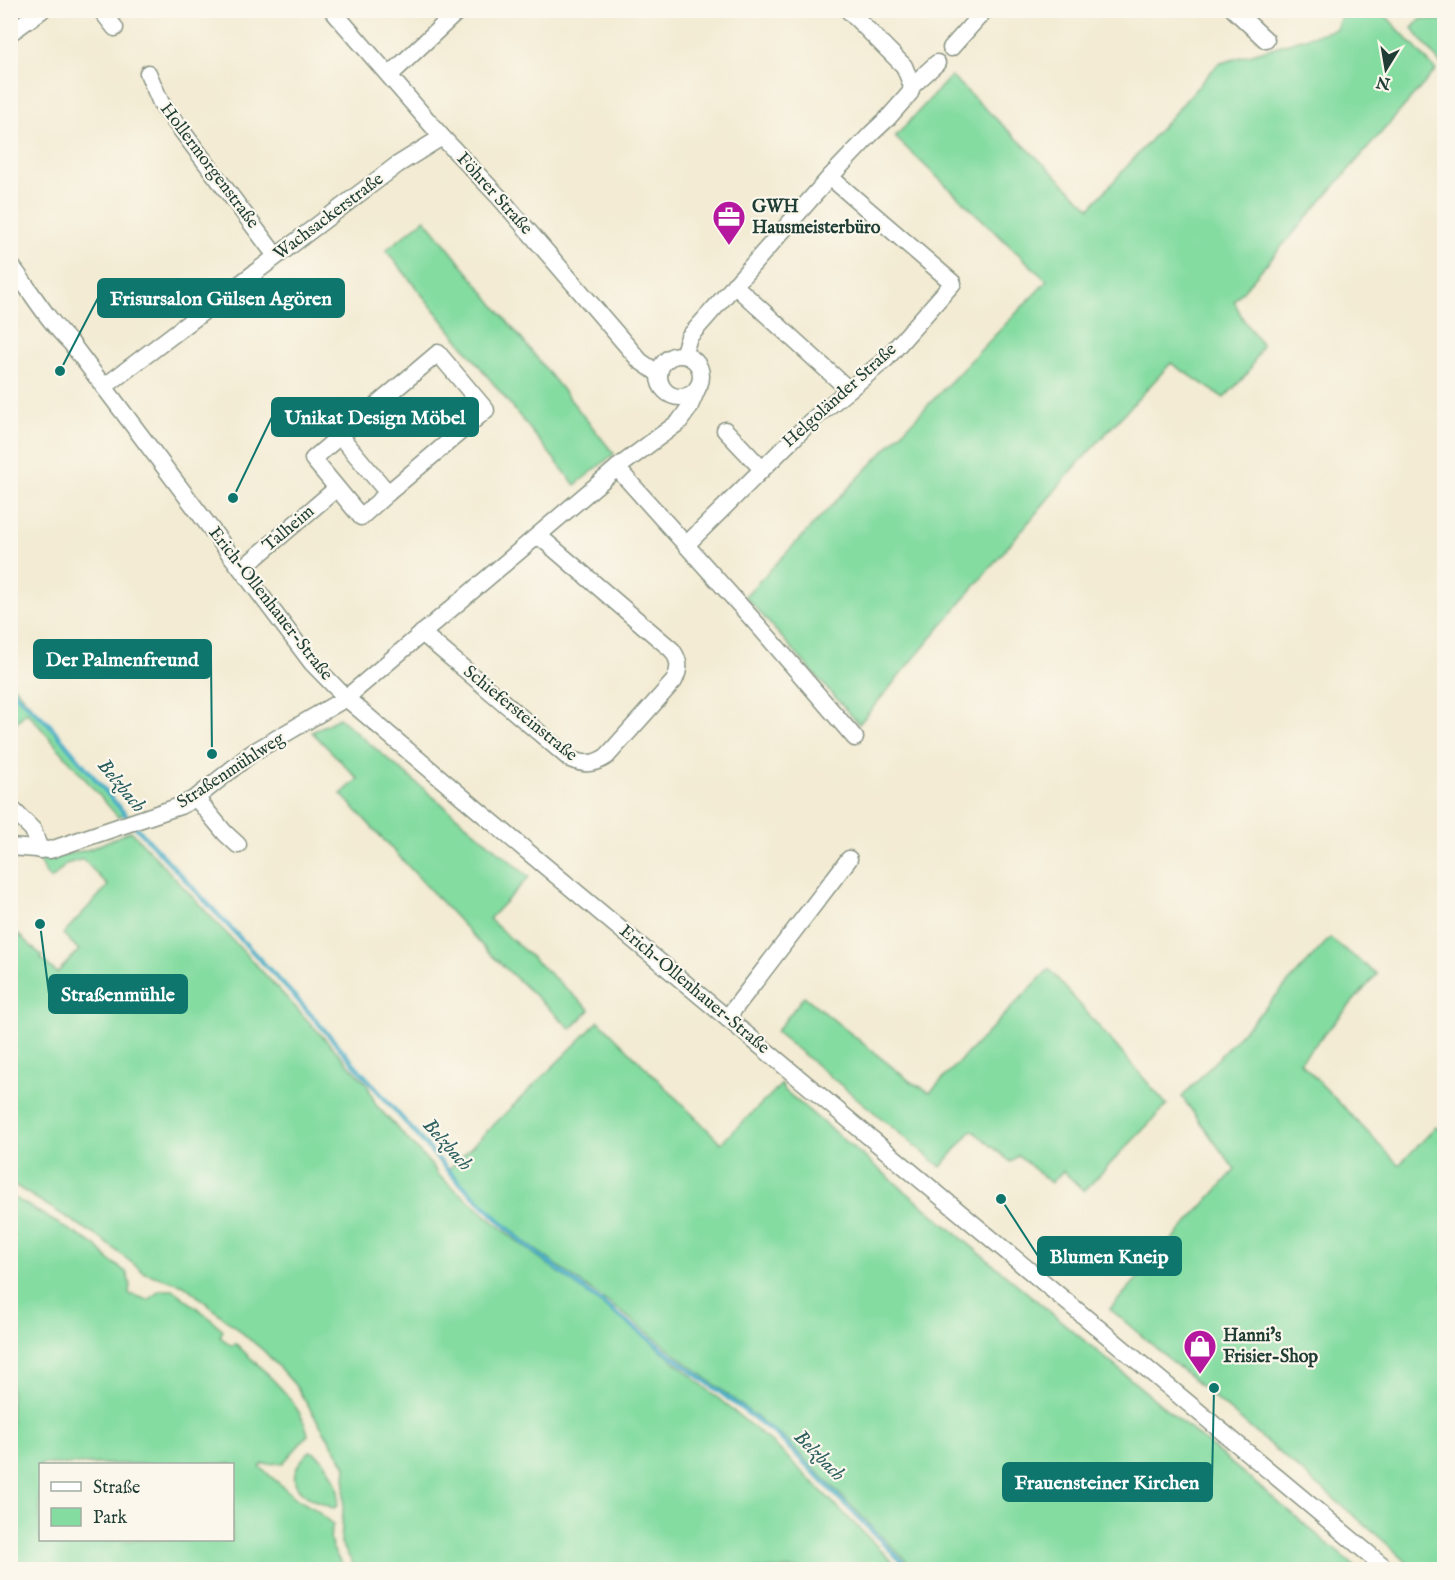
<svg xmlns="http://www.w3.org/2000/svg" width="1455" height="1580" font-family="'IM FELL English',serif">
<rect width="100%" height="100%" fill="#fbf7ec"/>
<filter id="ink" filterUnits="userSpaceOnUse"><feTurbulence type="fractalNoise" baseFrequency=".0167" numOctaves="2"/><feDisplacementMap in="SourceGraphic" scale="12" xChannelSelector="R" yChannelSelector="G"/><feConvolveMatrix kernelMatrix="1 2 1 2 8 2 1 2 1" color-interpolation-filters="sRGB"/></filter>
<filter id="wash" filterUnits="userSpaceOnUse"><feTurbulence type="fractalNoise" baseFrequency=".008" numOctaves="4" result="noise"/><feDisplacementMap in="SourceGraphic" scale="24" xChannelSelector="R" yChannelSelector="G"/><feGaussianBlur stdDeviation="1.35" result="paint"/><feColorMatrix in="noise" values="0 0 0 0 0 0 0 0 0 0 0 0 0 0 0 0 0 1.4 0 .05"/><feComposite in="paint" operator="in"/></filter>
<g filter="url(#wash)">
<rect width="100%" height="100%" fill="#f3ebd3"/>
<g fill="#84dca1" stroke="#528c6a" stroke-width="1.5" fill-rule="evenodd">
<polygon points="1343,11 1372,11 1384,14 1436,70 1234,301 1243,319 1262,345 1248,373 1224,398 1171,363 1074,468 859,724 745,596 1047,281 895,137 951,76 1090,208 1218,64 1336,29"/>
<polygon points="1421,19 1444,20 1444,68 1412,28"/>
<polygon points="425,219 614,454 575,485 386,250"/>
<polygon points="11,683 127,814 118,817 27,712 11,727"/>
<polygon points="339,718 529,877 489,919 590,1010 571,1029 488,952 341,794 358,779 312,732"/>
<polygon points="131,831 367,1084 376,1105 434,1168 437,1174 519,1243 645,1337 779,1449 900,1569 356,1569 341,1543 346,1466 295,1385 264,1351 184,1285 145,1273 99,1237 11,1183 10,927 42,956 40,958 57,973 79,950 63,934 108,886 83,859 66,864 52,879 46,874 40,860 90,849"/>
<polygon points="1330,938 1377,974 1300,1062 1399,1165 1436,1127 1444,1134 1444,1569 1414,1569 1385,1542 1110,1309 1235,1170 1182,1097"/>
<polygon points="1049,969 1167,1105 1084,1191 1063,1171 1051,1183 1018,1155 1011,1162 972,1130 941,1167 776,1032 804,996 911,1082 930,1092"/>
<polygon points="599,1021 721,1143 782,1084 783,1089 1358,1569 914,1569 785,1439 625,1315 524,1241 447,1171"/>
<path d="M 11,1196 L 95,1245 L 109,1260 L 126,1272 L 130,1283 L 129,1294 L 149,1300 L 160,1290 L 173,1290 L 205,1314 L 223,1330 L 220,1337 L 232,1346 L 235,1343 C 260,1368 301,1400 308,1435 L 283,1463 L 263,1464 L 260,1467 L 297,1499 L 316,1510 L 333,1525 C 325,1543 336,1554 345,1569 L 11,1569 ZM 40,1464 L 232,1464 L 232,1540 L 40,1540 Z"/>
<path d="M 310,1451 C 327,1457 343,1489 337,1506 L 334,1508 C 300,1497 278,1482 310,1451 Z"/>
</g>
<g fill="none" stroke-linecap="round" stroke-linejoin="round">
<g stroke="#48afc7" stroke-width="4.5">
<polyline points="10,689 49,724 130,820"/>
<polyline points="135,826 297,999 453,1176 523,1243 778,1436 910,1570"/>
</g>
</g>
</g>
<g filter="url(#ink)">
<g fill="none" stroke-linecap="round" stroke-linejoin="round">
<defs>
<g id="minor">
<polyline points="101,10 115,28"/>
<polyline points="332,10 442,137 500,198 640,361 659,374"/>
<polyline points="848,10 904,66 912,86"/>
<polyline points="1234,10 1266,40"/>
<polyline points="10,33 42,10"/>
<polyline points="951,48 985,10"/>
<polyline points="148,73 161,103 276,256"/>
<polyline points="390,75 459,10"/>
<polyline points="912,86 937,63"/>
<path d="M 10,264 C 31,291 47,320 71,343 L 312,663 L 346,698 L 479,811 L 1388,1570"/>
<polyline points="734,285 848,389"/>
<polyline points="683,355 689,337 830,177 872,133 888,118 910,93 912,86"/>
<circle cx="680" cy="376" r="21"/>
<polyline points="104,387 397,165 442,137"/>
<polyline points="725,430 762,469"/>
<polyline points="340,436 438,353 486,410 388,493"/>
<polyline points="617,468 763,631 855,738"/>
<polyline points="686,545 811,421 886,359 953,283 830,177"/>
<polyline points="242,569 337,488 313,459 340,436 388,493 361,517 337,488"/>
<path d="M 422,633 L 570,759 C 584,765 594,765 607,756 L 674,681 C 680,669 680,661 672,650 L 539,536"/>
<polyline points="196,798 225,833 238,845"/>
<polyline points="10,807 33,830 40,850"/>
<polyline points="10,847 50,850 180,806 196,798 252,753 346,698 617,468 679,422 689,408 698,387"/>
<polyline points="727,1018 849,859"/>
</g>
</defs>
<use href="#minor" stroke="#899484" stroke-width="19"/>
<use href="#minor" stroke="#fff" stroke-width="16"/>
</g>
</g>
<defs>
<symbol id="office-pin" viewBox="-11 -11 22 30"><path d="M0 17L-7.5 6A9.5 9.5 0 1 1 7.5 6Z" fill="#b5179e" stroke="#fbf7ec"/><path d="M-6-3h4V-5.5h4V-3h4V5H-6ZM-1-4.5V-3h2v-1.5ZM-6 0V1H6V0Z" fill="#fff"/></symbol>
<symbol id="shop-pin" viewBox="-11 -11 22 30"><path d="M0 17L-7.5 6A9.5 9.5 0 1 1 7.5 6Z" fill="#b5179e" stroke="#fbf7ec"/><path d="M-5-2.5h2.3a2.7 3.5 0 0 1 5.4 0H5L5.5 6h-11ZM-1.5-2.5h3a1.5 2.3 0 0 0-3 0Z" fill="#fff"/></symbol>
</defs>
<g fill-rule="evenodd">
<use href="#office-pin" x="710" y="198" width="38" height="52"/>
<use href="#shop-pin" x="1181" y="1327" width="38" height="52"/>
</g>
<g text-anchor="middle" dominant-baseline="central" stroke-width="4.5" stroke-linejoin="round" paint-order="stroke">
<g font-size="18" fill="#1f3d34" stroke="#fbf7ec">
<text transform="translate(209 166) rotate(53)">Hollermorgenstraße</text>
<text transform="translate(494 194) rotate(48)">Föhrer Straße</text>
<text transform="translate(329 217) rotate(-37)">Wachsackerstraße</text>
<text transform="translate(840 396) rotate(-42)">Helgoländer Straße</text>
<text transform="translate(289 529) rotate(-40)">Talheim</text>
<text transform="translate(270 604) rotate(52)">Erich-Ollenhauer-Straße</text>
<text transform="translate(520 714) rotate(39)">Schiefersteinstraße</text>
<text transform="translate(231 771) rotate(-33)">Straßenmühlweg</text>
<text transform="translate(694 990) rotate(40)">Erich-Ollenhauer-Straße</text>
</g>
<g font-size="18" font-weight="bold" fill="#1f3d34" stroke="#fbf7ec" text-anchor="start">
<text x="752" y="207">GWH<tspan x="752" dy="21">Hausmeisterbüro</tspan></text>
<text x="1223" y="1336">Hanni's<tspan x="1223" dy="21">Frisier-Shop</tspan></text>
</g>
<g font-size="20" font-style="italic" fill="#2b5f60" stroke="#fbf7ec">
<text transform="translate(121 786) rotate(50)">Belzbach</text>
<text transform="translate(447 1145) rotate(48)">Belzbach</text>
<text transform="translate(819 1456) rotate(45)">Belzbach</text>
</g>
</g>
<path fill="none" stroke="#0f766e" stroke-width="2" d="M60 371L98 298M233 498L272 417M212 754L211 659M40 924L49 994M1001 1199L1038 1256M1214 1388L1212 1482"/>
<g fill="#0f766e" stroke="#fbf7ec" stroke-width="2">
<circle cx="60" cy="371" r="6"/>
<circle cx="233" cy="498" r="6"/>
<circle cx="212" cy="754" r="6"/>
<circle cx="40" cy="924" r="6"/>
<circle cx="1001" cy="1199" r="6"/>
<circle cx="1214" cy="1388" r="6"/>
</g>
<g fill="#0f766e" stroke="#0f766e" stroke-width="2">
<rect x="98" y="279" width="246" height="38" rx="6"/>
<rect x="272" y="398" width="206" height="38" rx="6"/>
<rect x="34" y="640" width="177" height="38" rx="6"/>
<rect x="49" y="975" width="138" height="38" rx="6"/>
<rect x="1038" y="1237" width="143" height="38" rx="6"/>
<rect x="1003" y="1463" width="209" height="38" rx="6"/>
</g>
<g font-size="20" text-anchor="middle" font-weight="bold" fill="#fff">
<text x="221" y="305">Frisursalon Gülsen Agören</text>
<text x="375" y="424">Unikat Design Möbel</text>
<text x="122" y="666">Der Palmenfreund</text>
<text x="118" y="1001">Straßenmühle</text>
<text x="1109" y="1263">Blumen Kneip</text>
<text x="1107" y="1489">Frauensteiner Kirchen</text>
</g>
<rect width="1455" height="1580" fill="none" stroke="#fbf7ec" stroke-width="36"/>
<rect x="39" y="1463" width="195" height="78" fill="#fbf7ec" stroke="#a3ada2" stroke-width="1.5"/>
<rect x="51" y="1482" width="30" height="9" fill="#ffffff" stroke="#a3ada2" stroke-width="1.5"/>
<text x="93" y="1493" font-size="18" fill="#1f3d34">Straße</text>
<rect x="51" y="1508" width="30" height="18" fill="#84dca1" stroke="#a3ada2" stroke-width="1.5"/>
<text x="93" y="1523" font-size="18" fill="#1f3d34">Park</text>
<g transform="translate(1386 69) rotate(191)" stroke="#fbf7ec" stroke-width="4.5" paint-order="stroke">
<path d="M0-4.5L10 22L0 15L-10 22Z" fill="#1f3d34"/>
<text y="-9" font-size="16" font-weight="bold" text-anchor="middle" fill="#1f3d34">N</text>
</g>
</svg>
